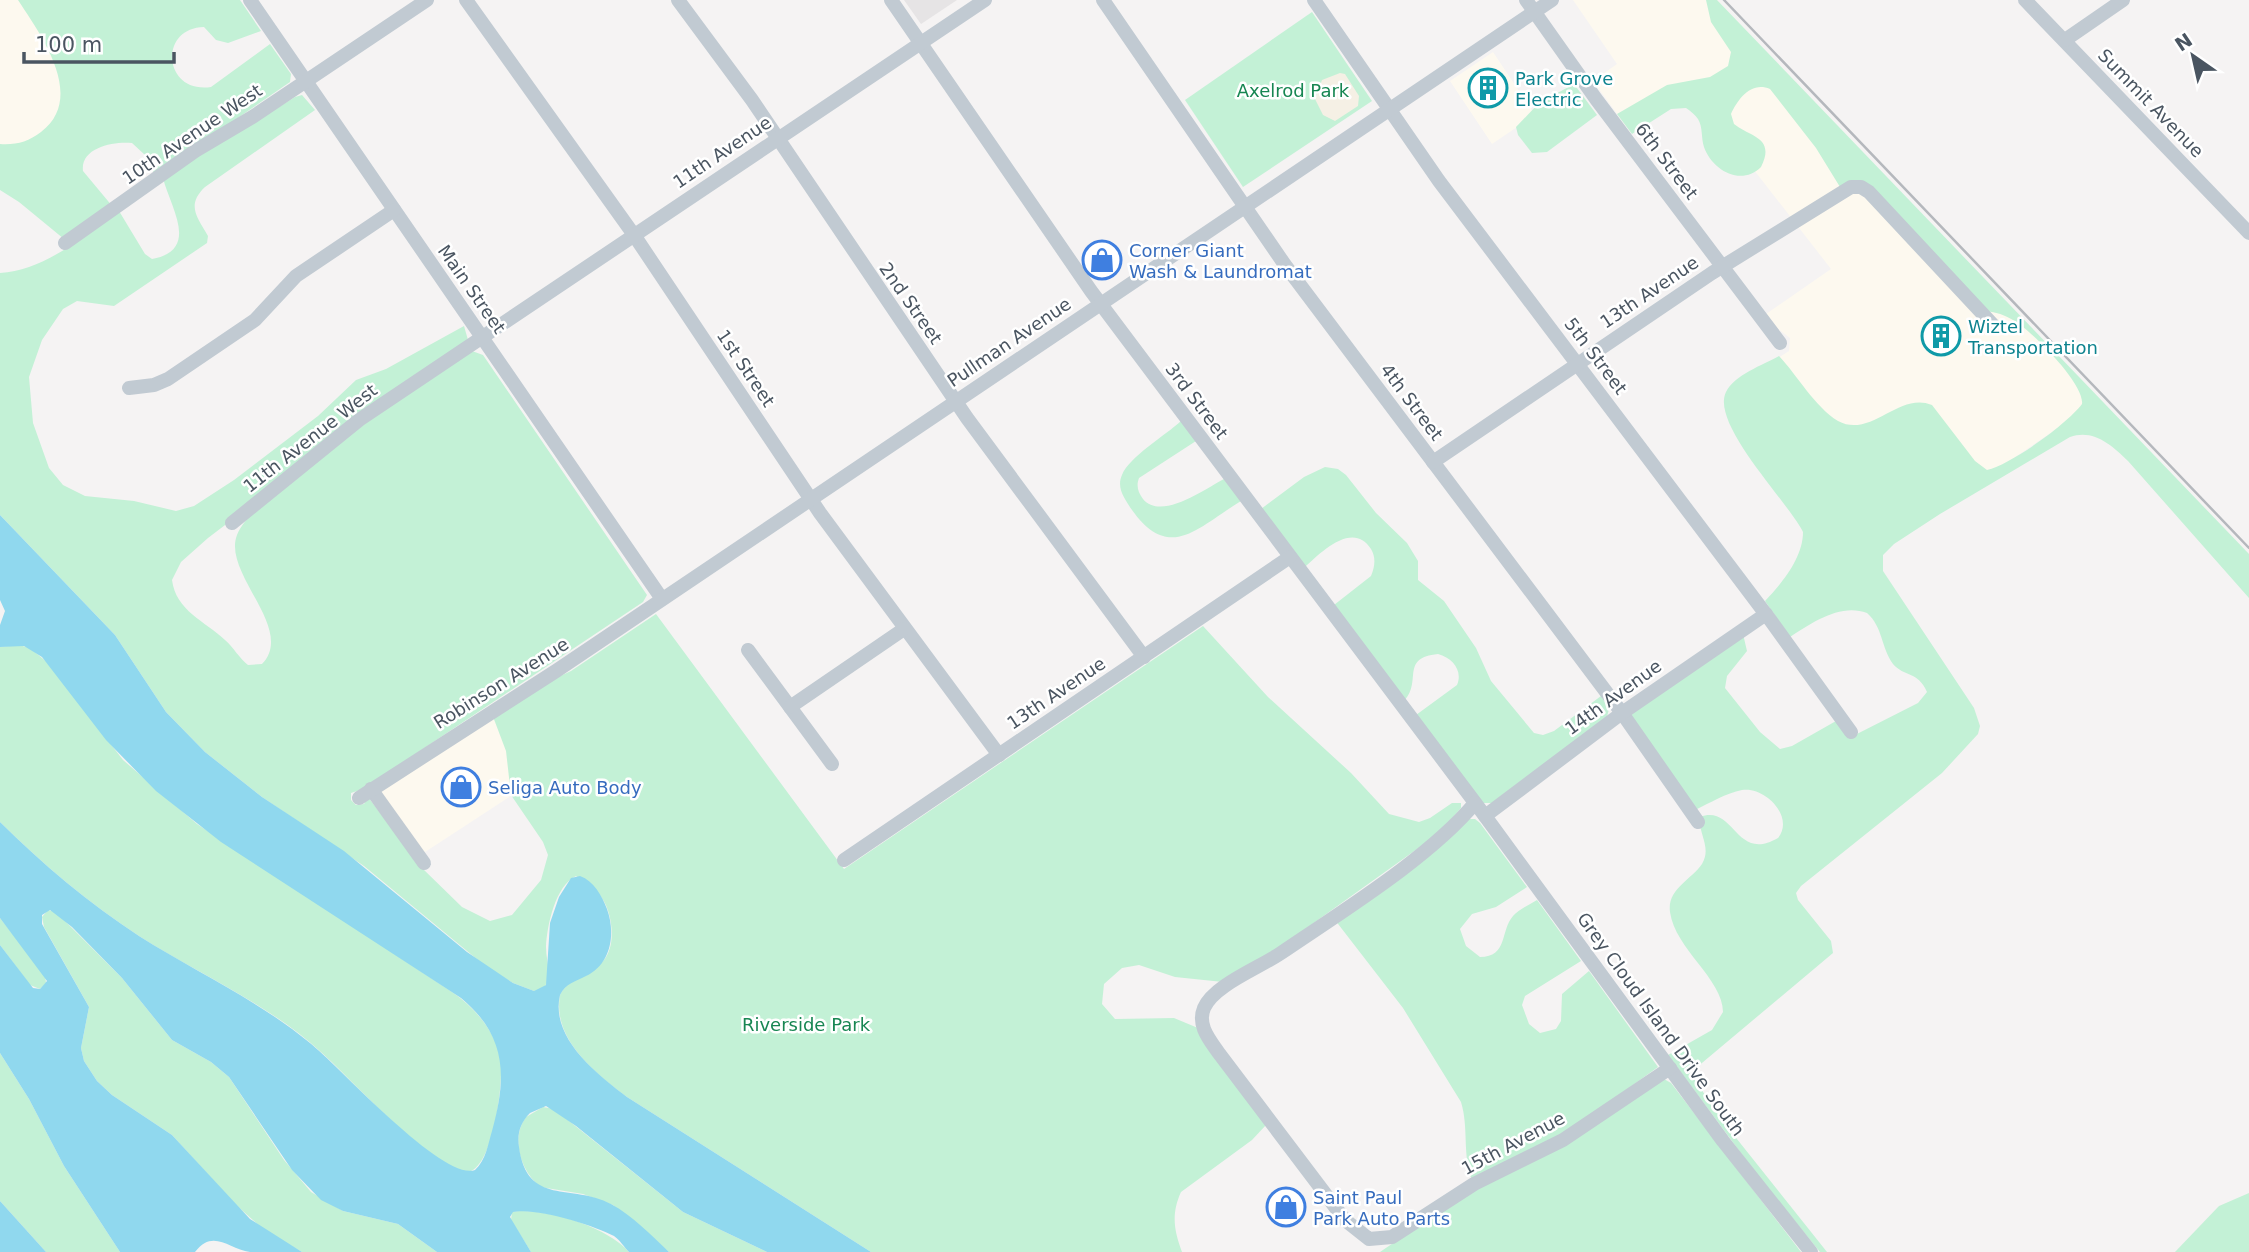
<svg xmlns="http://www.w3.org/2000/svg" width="2249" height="1252" font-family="'DejaVu Sans',sans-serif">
<rect width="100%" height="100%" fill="#f5f3f3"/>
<g fill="#fdf9ef">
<polygon points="0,0 41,0 105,93 0,165"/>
<polygon points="1573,0 1717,0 2099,400 1862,561 1778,358 1789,351 1790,338 1777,328 1766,314 1831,269 1688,85 1626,126 1593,81 1617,64"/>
<polygon points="1493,52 1535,115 1492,144 1450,81"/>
<polygon points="502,708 546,773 422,854 381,796 380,789"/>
</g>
<polygon fill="#e6e4e5" points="904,0 957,0 921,24"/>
<g fill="#c3f1d6">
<path d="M 18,0 L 240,0 L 261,31 L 228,43 L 216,40 L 204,27 C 158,28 163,94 211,87 L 270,44 L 291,74 L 290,82 L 155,175 L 145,155 L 132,143 C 115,141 80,147 83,171 L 113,207 L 64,239 L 19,202 L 0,190 L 0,144 C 16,145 28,142 41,132 C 87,97 40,34 18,0 Z"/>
<path d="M 1706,0 L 1717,0 L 2249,554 L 2249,598 L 2128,461 C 2111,445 2094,429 2070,437 L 1940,514 L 1894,544 L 1883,555 L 1883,571 L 1974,708 L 1980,726 L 1978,734 L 1942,773 L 1801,886 L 1796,893 L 1798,900 L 1831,941 L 1833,953 L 1690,1073 L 1725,1124 L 1827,1252 L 1820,1252 L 1758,1176 L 1668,1055 L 1712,1030 L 1723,1012 C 1723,979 1675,949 1670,912 C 1667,889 1691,880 1702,864 C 1712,847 1698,834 1700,817 C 1735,804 1735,863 1778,838 C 1795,817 1765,786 1742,790 C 1726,793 1710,803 1695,810 L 1630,714 L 1743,634 L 1747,651 L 1727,676 L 1725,688 L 1760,732 L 1780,749 L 1792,746 L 1836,721 L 1849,738 L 1918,703 L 1927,692 C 1918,671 1904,677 1893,664 C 1881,648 1883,627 1867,613 C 1840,603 1812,623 1790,637 L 1765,601 C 1782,583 1803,558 1803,532 C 1789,503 1710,424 1726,392 C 1734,375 1763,365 1779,356 C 1797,375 1815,407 1838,421 C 1871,439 1899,391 1932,405 L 1975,461 L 1987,470 C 2012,464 2067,424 2082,404 C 2085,384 2031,330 2013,320 C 2005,315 1996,312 1986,311 L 1872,188 L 1840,187 L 1816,148 L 1770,89 C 1751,81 1738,99 1731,114 L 1734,124 C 1750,137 1776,137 1761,167 C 1741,187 1712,170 1704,147 C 1701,138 1703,127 1698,119 C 1695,115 1691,111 1686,108 L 1671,109 L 1632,134 L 1617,114 L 1667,85 L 1710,77 L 1728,66 L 1731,52 L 1711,22 Z"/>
<polygon points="1312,12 1372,101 1243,187 1185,100"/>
<polygon points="1574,84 1597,115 1547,152 1532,153 1518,135 1516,127 1539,103"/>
<path d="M 302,95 L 315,110 L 205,187 C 186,205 197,217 208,236 L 207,243 L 114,306 L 77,301 L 63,309 L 42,340 L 29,377 L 33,423 L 49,468 L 63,485 L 85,496 L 134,501 L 176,511 L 194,506 L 234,480 L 318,416 L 356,380 L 386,369 L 464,326 L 468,340 L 208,538 L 181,562 L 172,580 C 176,611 205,621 225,640 C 234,648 239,658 248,665 L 262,664 C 296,629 222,573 237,535 C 244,517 263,505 277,492 C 338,439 405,396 472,351 L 483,355 L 647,595 L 643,602 L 363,789 L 351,793 L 351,800 L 356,805 L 364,804 L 368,797 L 422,868 L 462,907 L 490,921 L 512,915 L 541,880 L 548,855 L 543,842 L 511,795 L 506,751 L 492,714 L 532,689 L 571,671 L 656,614 L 844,869 L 1203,626 L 1268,697 L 1351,773 L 1389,814 L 1419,822 L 1430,818 L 1452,803 L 1461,803 L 1461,808 L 1438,834 L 1259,962 L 1223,982 L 1175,977 L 1139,965 L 1122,968 L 1104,984 L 1102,1004 L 1115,1019 L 1174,1018 L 1198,1028 L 1266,1125 L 1252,1140 L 1181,1192 C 1171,1214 1174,1230 1182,1252 L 871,1252 L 627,1097 C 595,1073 552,1039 560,995 C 568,978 590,974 603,961 C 618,945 612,907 598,893 C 591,886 583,881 576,876 C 555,886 547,926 546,947 C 546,963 554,978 542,990 L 534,991 L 513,983 L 484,965 L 364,866 L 262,797 L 205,752 L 166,712 L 115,635 L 0,515 L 0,273 C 44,271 85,235 119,211 L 145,254 L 152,259 C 201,250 170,207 163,178 L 295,97 Z"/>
<path d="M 1181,421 L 1196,441 L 1139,478 C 1136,486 1138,492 1143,499 C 1161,521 1205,489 1224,479 L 1241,501 C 1198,527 1170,563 1132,510 C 1125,499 1116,488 1122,475 C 1129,457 1166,435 1181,421 Z"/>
<path d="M 1325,467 L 1338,469 L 1346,475 L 1376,513 L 1407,543 L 1418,561 L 1418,580 L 1444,601 L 1476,648 L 1491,681 L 1534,733 L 1543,735 L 1554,731 L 1601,696 L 1609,709 L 1607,717 L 1492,803 L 1483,803 L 1416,715 L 1457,685 C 1463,671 1453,658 1438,654 C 1400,658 1422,680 1405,700 L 1334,605 L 1371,576 C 1375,567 1376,557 1371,549 C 1353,520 1320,553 1305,567 L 1261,509 L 1304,477 Z"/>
<path d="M 19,645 L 30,648 L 48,663 L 123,760 L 197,824 L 452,992 C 473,1006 493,1029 500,1054 C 505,1074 494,1176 464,1172 C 431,1167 350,1078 322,1053 C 269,1004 200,975 139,936 C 90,904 41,863 0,822 L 0,647 Z"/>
<path d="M 1467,819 L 1475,819 L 1480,823 L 1527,887 L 1496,907 L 1472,914 L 1460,929 L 1466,946 L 1480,957 C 1508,957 1500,931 1513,916 C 1519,909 1529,905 1537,900 L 1581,961 L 1525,996 L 1522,1005 L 1529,1024 L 1540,1033 L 1556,1029 L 1561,1021 L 1562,994 L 1589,971 L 1658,1067 L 1569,1131 L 1472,1180 C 1462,1154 1469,1128 1461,1102 L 1403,1008 L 1335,920 Z"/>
<polygon points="48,910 56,912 122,978 172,1040 211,1062 229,1077 284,1160 311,1192 343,1211 398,1224 437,1252 302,1252 264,1230 235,1204 172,1135 112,1095 97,1081 84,1061 81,1048 89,1007 44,927 42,917"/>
<polygon points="0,918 45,975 46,983 40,989 30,985 0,945"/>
<polygon points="0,1053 29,1099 64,1166 120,1252 46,1252 0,1201"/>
<polygon points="1664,1079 1671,1083 1801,1252 1380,1252 1439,1212"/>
<path d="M 543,1107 L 554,1109 L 683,1212 L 767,1252 L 669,1252 L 613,1205 L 583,1194 L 540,1187 C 521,1171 510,1139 526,1117 Z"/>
<polygon points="2249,1193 2249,1252 2175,1252 2219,1206"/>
<path d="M 519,1211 C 552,1210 607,1227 629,1252 L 531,1252 L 511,1220 L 512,1212 Z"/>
</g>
<polygon fill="#f5f0e5" points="1340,73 1345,74 1359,96 1358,106 1335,121 1323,115 1315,99 1322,80"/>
<g fill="#90d8ee">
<path d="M 0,515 L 115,635 L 166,712 L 205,752 L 262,797 L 344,851 L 467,952 L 513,983 L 534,991 L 546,985 L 550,923 L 559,897 L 571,878 L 580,876 C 594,881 602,896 607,909 C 616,934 611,964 586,976 C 575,982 566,983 560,995 C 550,1038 597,1074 627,1097 L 871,1252 L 767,1252 L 683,1212 L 576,1126 L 546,1106 L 530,1113 C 520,1123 517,1134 519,1147 C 527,1207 572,1183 611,1204 C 633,1216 651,1235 669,1252 L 629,1252 C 624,1247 620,1240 614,1236 C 594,1225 535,1207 513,1212 L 510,1217 L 531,1252 L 437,1252 L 398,1224 L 343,1211 L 321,1200 L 292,1170 L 229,1077 L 211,1062 L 172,1040 L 122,978 L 72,927 L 50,910 L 42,915 L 42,924 L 89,1007 L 81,1048 L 84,1061 L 97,1081 L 112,1095 L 172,1135 L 250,1219 L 302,1252 C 285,1252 266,1252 250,1252 C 229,1249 213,1228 195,1252 L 120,1252 L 64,1166 L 29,1099 L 0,1053 L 0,945 L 33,988 L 40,989 L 47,981 L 0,918 L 0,822 C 41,863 90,904 139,936 C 196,972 258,1000 310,1043 C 338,1065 443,1182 475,1170 C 486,1160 488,1144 492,1131 C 507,1077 507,1036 461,998 L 221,842 L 156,791 L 106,740 L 42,657 L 24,646 L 0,647 L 0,625 L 5,611 L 0,600 Z"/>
<polygon points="0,1201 46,1252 0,1252"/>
</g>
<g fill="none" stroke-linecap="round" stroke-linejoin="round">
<g stroke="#c1cad2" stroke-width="14">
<polyline points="250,0 662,599"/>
<polyline points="466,0 634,235 820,513 999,755"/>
<polyline points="678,0 752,100 967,418 1144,657"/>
<polyline points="891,0 1091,291 1485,816 1723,1141 1811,1252"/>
<polyline points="1103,0 1285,265 1622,713 1698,822"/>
<polyline points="1314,0 1439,181 1771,621 1851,732"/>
<polyline points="1526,0 1596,99 1780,343"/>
<polyline points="2025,0 2249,233"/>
<polyline points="2065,40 2123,0"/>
<polyline points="65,243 195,151 254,116 427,0"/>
<polyline points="129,388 154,385 168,379 255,320 296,276 394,210"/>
<polyline points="1433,462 1712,273 1851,187 1861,187 1869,192 1994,326"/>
<polyline points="232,523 359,420 985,0"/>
<polyline points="748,650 832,764"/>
<polyline points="790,707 904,629"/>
<polyline points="371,789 424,863"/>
<polyline points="359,798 556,671 1552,0"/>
<path d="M 1475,803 C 1429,858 1341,912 1281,953 C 1259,968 1214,985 1204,1008 C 1197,1025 1209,1039 1218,1052 L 1345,1220 L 1369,1239 L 1392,1237 L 1474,1184 L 1563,1140 L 1670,1068"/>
<polyline points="1485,816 1622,713 1766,614"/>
<polyline points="844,860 1290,557"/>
</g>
<polyline stroke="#b5b8bd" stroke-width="2.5" points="1724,0 2249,548"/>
</g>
<defs>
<symbol id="building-ring" viewBox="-11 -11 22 22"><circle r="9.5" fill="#fff" stroke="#0f9aa8" stroke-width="1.5"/><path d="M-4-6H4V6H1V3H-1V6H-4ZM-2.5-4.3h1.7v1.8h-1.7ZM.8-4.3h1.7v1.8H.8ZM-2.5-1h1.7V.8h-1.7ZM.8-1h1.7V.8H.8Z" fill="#0f9aa8"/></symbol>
<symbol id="shop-ring" viewBox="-11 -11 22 22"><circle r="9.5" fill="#fff" stroke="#3f7fe0" stroke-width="1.5"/><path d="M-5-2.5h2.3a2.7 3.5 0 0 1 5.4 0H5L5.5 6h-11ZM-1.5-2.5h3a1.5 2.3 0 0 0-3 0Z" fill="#3f7fe0"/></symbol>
</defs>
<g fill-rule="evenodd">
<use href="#building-ring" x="1466" y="66" width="44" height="44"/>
<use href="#shop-ring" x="1080" y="238" width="44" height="44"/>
<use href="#building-ring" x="1919" y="314" width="44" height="44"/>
<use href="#shop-ring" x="439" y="765" width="44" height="44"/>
<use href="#shop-ring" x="1264" y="1185" width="44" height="44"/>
</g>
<g text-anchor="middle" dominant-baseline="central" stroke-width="5" stroke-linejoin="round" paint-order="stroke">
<g font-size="18" fill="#0d838f" stroke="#fff" text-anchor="start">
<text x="1515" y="78">Park Grove<tspan x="1515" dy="21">Electric</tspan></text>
<text x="1968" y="326">Wiztel<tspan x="1968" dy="21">Transportation</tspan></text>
</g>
<g font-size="18" fill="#178652" stroke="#fff">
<text x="1293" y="90">Axelrod Park</text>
<text x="806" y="1024">Riverside Park</text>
</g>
<g font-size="18" fill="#4a5561" stroke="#fff">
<text transform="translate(2151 103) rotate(46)">Summit Avenue</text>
<text transform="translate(192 134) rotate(-34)">10th Avenue West</text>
<text transform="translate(722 152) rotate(-34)">11th Avenue</text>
<text transform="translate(1667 161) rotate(53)">6th Street</text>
<text transform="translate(472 289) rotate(55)">Main Street</text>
<text transform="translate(1649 292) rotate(-34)">13th Avenue</text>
<text transform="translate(911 303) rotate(55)">2nd Street</text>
<text transform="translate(1009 342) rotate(-34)">Pullman Avenue</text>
<text transform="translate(1596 356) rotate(53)">5th Street</text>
<text transform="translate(746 368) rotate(56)">1st Street</text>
<text transform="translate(1197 401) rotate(53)">3rd Street</text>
<text transform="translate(1412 402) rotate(53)">4th Street</text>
<text transform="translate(310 438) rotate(-38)">11th Avenue West</text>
<text transform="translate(501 683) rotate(-32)">Robinson Avenue</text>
<text transform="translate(1056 693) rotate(-34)">13th Avenue</text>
<text transform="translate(1613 697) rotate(-36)">14th Avenue</text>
<text transform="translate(1661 1024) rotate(54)">Grey Cloud Island Drive South</text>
<text transform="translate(1513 1143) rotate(-28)">15th Avenue</text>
</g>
<g font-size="18" fill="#366cbe" stroke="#fff" text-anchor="start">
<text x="1129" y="250">Corner Giant<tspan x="1129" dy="21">Wash &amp; Laundromat</tspan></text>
<text x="488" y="787">Seliga Auto Body</text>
<text x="1313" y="1197">Saint Paul<tspan x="1313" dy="21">Park Auto Parts</tspan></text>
</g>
</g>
<g transform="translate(2193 56) rotate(326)" stroke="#ffffff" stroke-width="5" paint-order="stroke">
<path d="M0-5L12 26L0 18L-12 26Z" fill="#4a5561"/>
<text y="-10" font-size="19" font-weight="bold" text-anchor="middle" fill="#4a5561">N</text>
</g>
<path d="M24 52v10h150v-10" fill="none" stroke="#4a5561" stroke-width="3.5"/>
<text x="35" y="52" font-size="21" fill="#4a5561" stroke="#ffffff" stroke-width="5" paint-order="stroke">100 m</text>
</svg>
